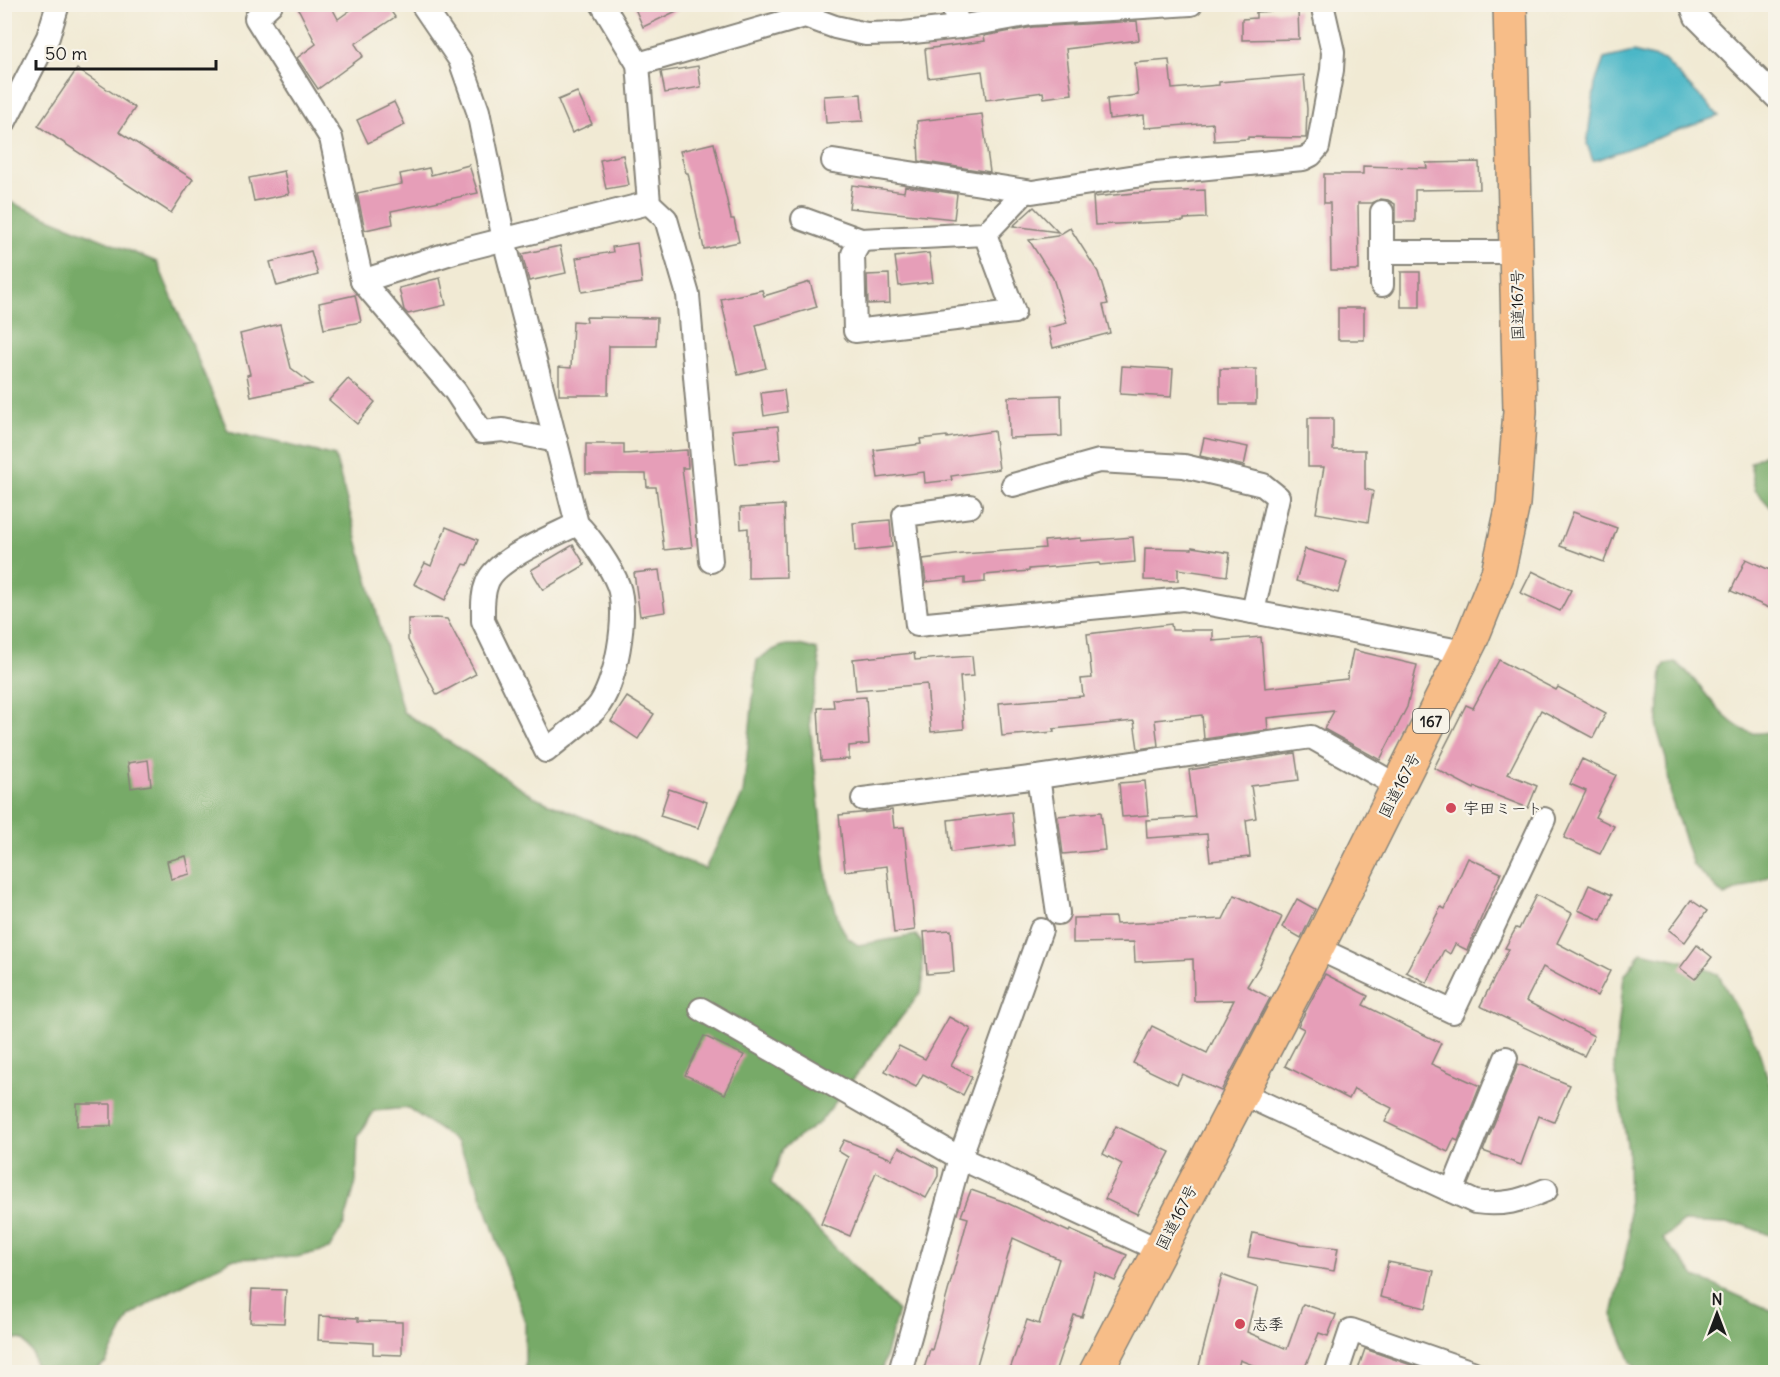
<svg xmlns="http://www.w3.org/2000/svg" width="1780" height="1377" font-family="Delius,'Klee One',sans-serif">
<rect width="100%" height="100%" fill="#f7f3e8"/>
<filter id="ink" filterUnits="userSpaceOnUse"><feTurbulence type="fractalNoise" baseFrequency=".0167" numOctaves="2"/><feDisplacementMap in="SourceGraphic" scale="12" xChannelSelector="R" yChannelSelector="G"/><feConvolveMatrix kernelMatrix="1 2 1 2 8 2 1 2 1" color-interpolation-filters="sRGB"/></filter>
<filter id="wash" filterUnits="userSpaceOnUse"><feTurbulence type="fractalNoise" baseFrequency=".008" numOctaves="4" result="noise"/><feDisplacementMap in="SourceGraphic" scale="24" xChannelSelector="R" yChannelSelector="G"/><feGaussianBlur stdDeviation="1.35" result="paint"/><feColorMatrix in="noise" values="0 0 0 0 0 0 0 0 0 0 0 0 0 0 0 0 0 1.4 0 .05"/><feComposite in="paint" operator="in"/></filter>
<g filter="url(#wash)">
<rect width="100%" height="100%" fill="#f1ead4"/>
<g fill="#77aa67" stroke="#4a6342" stroke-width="1.5">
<path d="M 5,200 L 157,262 L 228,431 L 335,456 L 403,712 L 533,796 L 705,869 L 743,794 L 757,660 C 780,644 789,640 817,650 L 820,668 L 809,714 L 827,879 L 839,922 L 848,938 L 858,945 L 916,935 L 922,943 L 923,981 L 921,992 L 820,1122 L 783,1148 L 771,1183 L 898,1311 L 881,1372 L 525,1372 L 525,1322 L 479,1188 L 457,1142 L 408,1108 L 374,1111 L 358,1137 L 356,1182 L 344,1225 L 329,1249 L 297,1257 L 232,1259 L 161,1296 L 129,1317 L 106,1362 L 94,1372 L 37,1372 L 32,1353 L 23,1340 L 11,1338 L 5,1341 Z"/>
<polygon points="1775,448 1775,512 1755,490 1750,463"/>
<path d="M 1675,662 C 1701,679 1719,724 1752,733 C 1758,734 1769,732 1775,731 L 1775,874 L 1724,896 L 1693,865 L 1671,798 L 1666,759 L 1657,729 L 1662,670 L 1666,664 Z"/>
<polygon points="1641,952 1689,962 1718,974 1757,1045 1775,1100 1775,1237 1743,1225 1683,1222 1663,1239 1696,1277 1775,1312 1775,1372 1642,1372 1632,1364 1612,1315 1629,1239 1628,1151 1614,1065 1624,976"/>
</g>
<polygon fill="#4bb7c7" stroke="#346a72" stroke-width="1.5" points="1633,52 1664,60 1719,116 1593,161 1587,144 1595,84 1604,59"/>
<g id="blocks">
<g fill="#e69eb8">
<polygon points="296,4 330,4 338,19 359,4 386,4 395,17 355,44 363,56 318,89 297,58 316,44"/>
<polygon points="633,4 691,4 643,27"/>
<polygon points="1298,10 1299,39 1242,40 1242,19 1256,18 1256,12"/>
<polygon points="1137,21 1139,40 1066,49 1072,94 1044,98 1043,92 986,100 982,71 928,78 925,49 985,41 984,36 1033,27"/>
<polygon points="1169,60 1172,89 1219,85 1219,82 1304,75 1307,109 1306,138 1248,137 1248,139 1214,141 1213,123 1145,128 1144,115 1109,119 1107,99 1138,95 1135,63"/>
<polygon points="698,66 701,87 665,93 661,72"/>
<polygon points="77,69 135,108 119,132 193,179 171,213 38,126"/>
<polygon points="577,92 592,124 572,133 558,100"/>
<polygon points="861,94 863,121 826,123 824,96"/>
<polygon points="394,102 405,125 368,143 357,120"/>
<polygon points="982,114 990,172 919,161 917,121"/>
<polygon points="714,143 731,219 734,219 739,242 704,249 688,173 686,173 680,151"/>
<polygon points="623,155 629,185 606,189 600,160"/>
<polygon points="1479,162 1480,189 1415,190 1415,222 1395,222 1395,204 1388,200 1381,199 1372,203 1358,203 1359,270 1331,270 1330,203 1324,203 1324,174 1363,174 1363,166 1427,168 1426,163"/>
<polygon points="469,165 478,193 391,211 393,224 365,230 357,193 402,184 400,174 429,168 431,175"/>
<polygon points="284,171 289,194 254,201 249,178"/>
<polygon points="852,185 904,192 905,186 957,194 954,219 849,208"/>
<polygon points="1205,190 1206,218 1184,219 1184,221 1095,225 1093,197 1135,193"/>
<polygon points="1034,207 1058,232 1013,226"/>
<polygon points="1070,228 1098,272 1108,304 1103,305 1110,333 1053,348 1048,328 1067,323 1053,278 1029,240 1057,236"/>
<polygon points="637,243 642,283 582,292 576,258 613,252 612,247"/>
<polygon points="560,246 566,273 529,281 522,254"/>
<polygon points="311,251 318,275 277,286 270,262"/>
<polygon points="929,253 933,282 899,286 895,257"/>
<rect x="1401" y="272" width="19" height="35"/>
<polygon points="889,274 890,303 868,304 867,275"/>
<polygon points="440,278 446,305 408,314 404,310 399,288"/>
<polygon points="810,282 817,307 756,325 766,368 738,375 721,299 762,290 764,296"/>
<polygon points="355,295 361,322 324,329 319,303"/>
<rect x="1338" y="308" width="26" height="32"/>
<polygon points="586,317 657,318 656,346 609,346 608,395 559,395 559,367 571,368 573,321 587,322"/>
<polygon points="280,324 291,368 312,384 251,397 247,375 250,374 240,334"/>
<polygon points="1122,366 1173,369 1171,397 1120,394"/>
<rect x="1220" y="369" width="36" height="35"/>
<polygon points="348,379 375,402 357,424 329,400"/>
<polygon points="784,390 787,412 764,416 761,393"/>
<polygon points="1061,395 1062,436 1009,438 1008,397"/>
<polygon points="1308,418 1333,418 1333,450 1365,450 1365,489 1373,491 1368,522 1316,513 1324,467 1308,467"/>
<polygon points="778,426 781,459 736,464 732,430"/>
<polygon points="994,431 999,469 951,476 952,480 925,483 924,472 878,478 874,450 921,444 920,439 947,436 947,438"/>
<polygon points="1204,438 1248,447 1244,466 1200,456"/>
<polygon points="586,444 624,444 624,454 687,450 688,468 682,468 692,547 664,550 656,487 647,487 646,474 586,474"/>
<polygon points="784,505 786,577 748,578 748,528 741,529 740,508"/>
<polygon points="1573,512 1617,528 1604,562 1560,546"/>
<polygon points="890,520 892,547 855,551 853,523"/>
<polygon points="446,527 478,540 468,565 464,564 445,600 414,584 425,563 431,566"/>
<polygon points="1133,537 1135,562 1100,565 1099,563 1029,569 1029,571 985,575 985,582 965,584 965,578 926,582 923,559 963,554 1045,548 1044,541 1081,538 1081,541"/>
<polygon points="573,545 585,565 543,590 531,570"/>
<polygon points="1192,547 1230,553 1227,576 1178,569 1178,581 1144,580 1145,548 1192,549"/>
<polygon points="1305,549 1347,561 1338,593 1296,581"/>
<polygon points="1746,559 1776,573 1776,611 1731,591"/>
<polygon points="659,570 665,612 640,616 634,573"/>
<polygon points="1532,571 1571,590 1560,611 1521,593"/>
<polygon points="436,618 447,619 476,674 437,695 408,640 408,619"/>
<polygon points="1171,624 1172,630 1213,630 1213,641 1261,637 1265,688 1347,679 1353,650 1417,665 1407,707 1380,760 1324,729 1334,711 1267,718 1268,730 1204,739 1202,715 1155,720 1158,746 1138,749 1134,721 1053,729 1054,732 1002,736 999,703 1083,696 1081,679 1092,678 1087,634"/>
<polygon points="914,653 915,660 972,656 974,676 960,677 964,729 931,732 927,684 856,690 853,659"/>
<polygon points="1499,660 1556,690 1558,687 1606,713 1593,738 1541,710 1508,774 1537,786 1528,808 1475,787 1474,789 1434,768 1466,705 1473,708"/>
<polygon points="627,697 654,714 638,739 611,721"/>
<polygon points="866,697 869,744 849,746 849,759 821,761 818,708 834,707 833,699"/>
<polygon points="1295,753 1299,780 1251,786 1256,818 1246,820 1250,857 1210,861 1207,834 1147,838 1146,820 1195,817 1189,770"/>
<polygon points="1582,759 1616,775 1595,817 1614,826 1600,854 1564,838 1586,791 1570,784"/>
<polygon points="148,760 151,785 131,788 128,763"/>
<polygon points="1145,781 1148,815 1122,817 1119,783"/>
<polygon points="669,789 707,802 698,828 660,816"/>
<polygon points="892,810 894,828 904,827 915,930 894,933 887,866 845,871 839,815"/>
<polygon points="1012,812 1015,845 951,852 948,820"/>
<polygon points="1101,812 1105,850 1063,854 1058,816"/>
<polygon points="186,856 190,874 171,879 167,861"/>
<polygon points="1468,858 1501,873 1467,950 1455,944 1450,954 1444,950 1427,983 1406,972 1441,907 1445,909"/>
<polygon points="1589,885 1612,895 1601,920 1578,910"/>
<polygon points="1235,895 1282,917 1259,967 1247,986 1270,998 1221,1091 1182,1074 1177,1084 1133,1063 1152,1026 1207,1053 1234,1000 1194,1001 1193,959 1135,962 1134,942 1073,943 1073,918 1115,917 1116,924 1223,919"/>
<polygon points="1536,895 1572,913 1557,943 1610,971 1597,996 1543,967 1526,1001 1594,1036 1584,1056 1480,1006 1509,949 1505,948 1516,928 1519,929"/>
<polygon points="1297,899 1315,909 1301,938 1282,927"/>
<polygon points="1691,900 1707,911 1685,942 1669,930"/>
<polygon points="951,930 954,972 927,974 924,932"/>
<polygon points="1697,945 1712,957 1695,979 1680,968"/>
<polygon points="1325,974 1368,996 1363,1005 1441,1043 1431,1064 1480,1086 1458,1141 1454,1139 1448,1152 1385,1122 1392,1108 1354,1089 1349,1099 1285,1066 1304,1029 1298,1026"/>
<polygon points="949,1017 971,1029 951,1066 972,1077 963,1095 923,1074 916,1087 885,1071 899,1046 925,1059"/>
<polygon points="704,1036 744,1055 725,1094 685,1075"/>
<polygon points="1518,1064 1570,1085 1554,1122 1539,1116 1521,1165 1483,1151"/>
<rect x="77" y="1104" width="34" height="22"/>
<polygon points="1116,1126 1170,1152 1137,1214 1105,1199 1122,1164 1103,1154"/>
<polygon points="844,1140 892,1159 899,1147 938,1168 938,1176 926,1198 876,1172 850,1236 821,1224 848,1157 838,1151"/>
<polygon points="971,1190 1005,1202 1069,1232 1070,1230 1127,1255 1115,1281 1095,1272 1082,1317 1074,1315 1055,1372 1009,1372 1027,1320 1039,1324 1059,1259 1013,1238 975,1372 923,1372 930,1349 932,1350 968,1218 961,1216"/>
<polygon points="1253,1233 1302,1244 1338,1248 1334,1271 1248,1257"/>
<polygon points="1388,1262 1434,1271 1426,1308 1380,1297"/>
<polygon points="1222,1275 1258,1288 1247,1332 1287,1349 1303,1304 1336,1315 1328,1336 1319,1333 1303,1372 1270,1372 1240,1360 1237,1372 1209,1372 1198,1370"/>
<polygon points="252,1289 286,1290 284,1323 250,1322"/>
<polygon points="319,1316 358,1318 358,1321 402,1322 402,1355 373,1354 373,1343 318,1340"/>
<polygon points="1365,1349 1431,1372 1357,1372"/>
</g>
</g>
</g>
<g filter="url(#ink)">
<use href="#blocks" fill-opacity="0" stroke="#868378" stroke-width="1.5"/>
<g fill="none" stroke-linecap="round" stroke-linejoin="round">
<defs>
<g id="street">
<polyline points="271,4 256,18 331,138 362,281 455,391 482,432 503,430 556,441"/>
<path d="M 422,4 L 460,60 L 478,111 L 504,240 L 577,524 C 590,536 612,569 618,585 C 629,613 616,687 596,709 C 581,724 562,737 546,751 L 483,621 C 483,608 482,595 487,583 C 495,559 554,536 577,524"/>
<polyline points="602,4 638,64 649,203 666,219 688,295 711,561"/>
<polyline points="952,4 959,27"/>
<polyline points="1691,4 1696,17 1776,97"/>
<polyline points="638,64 805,16 835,27 866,34 904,33 959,27 1031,14 1191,4"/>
<polyline points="4,123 48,37 58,4"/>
<polyline points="833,161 1032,192 1156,173 1303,159 1311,155 1318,147 1332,70 1333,52 1322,4"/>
<polyline points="803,219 861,240"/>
<polyline points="985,234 1014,312 855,331 853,254 861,240 985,234 1026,191"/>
<polyline points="1382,252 1516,252"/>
<polyline points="362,281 454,252 649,203"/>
<polyline points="1382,285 1382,212"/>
<polyline points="1013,485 1099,461 1184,466 1263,485 1278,497 1253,612"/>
<polyline points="970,506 904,515 917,625 1183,599 1465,652"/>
<polyline points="1038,777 1058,913"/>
<polyline points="863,799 1038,777 1311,737 1398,786"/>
<polyline points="1317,948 1453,1012 1544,819"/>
<polyline points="701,1009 960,1158 1159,1250"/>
<path d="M 1241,1093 L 1475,1202 C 1503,1206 1520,1201 1546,1190"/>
<polyline points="1452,1191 1506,1058"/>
<polyline points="900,1372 960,1158 1041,930"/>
<polyline points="1337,1372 1351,1330 1472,1372"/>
</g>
<polyline id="highway" points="1096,1372 1317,948 1471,640 1498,573 1513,504 1520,411 1510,4"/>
</defs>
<use href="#street" stroke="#868378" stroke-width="26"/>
<use href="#highway" stroke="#868378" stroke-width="36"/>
<use href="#street" stroke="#fff" stroke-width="22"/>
<use href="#highway" stroke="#f7bd88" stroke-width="33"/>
</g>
</g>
<g fill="#d1495b" stroke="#f7f3e8" stroke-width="2">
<circle cx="1451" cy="808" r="6"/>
<circle cx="1240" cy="1324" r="6"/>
</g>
<g text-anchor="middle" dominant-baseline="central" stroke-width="4.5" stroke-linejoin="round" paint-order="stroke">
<rect fill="#f7f3e8" stroke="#5e5c59" stroke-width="1.5" x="1413" y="709" width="36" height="24" rx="4.5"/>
<g font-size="15" font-weight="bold" fill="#1c1c1c">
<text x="1431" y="721">167</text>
</g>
<g font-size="16" fill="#1c1c1c" stroke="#f7f3e8">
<text transform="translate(1517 305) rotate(-91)">国道167号</text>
<text transform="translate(1399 785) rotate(-63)">国道167号</text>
<text transform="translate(1176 1217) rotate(-63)">国道167号</text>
</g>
<g font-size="16" fill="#1c1c1c" stroke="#f7f3e8" text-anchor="start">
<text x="1463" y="808">宇田ミート</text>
<text x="1252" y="1324">志季</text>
</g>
</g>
<rect width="1780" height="1377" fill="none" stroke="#f7f3e8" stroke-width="24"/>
<g transform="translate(1717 1314)" stroke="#f7f3e8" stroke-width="4.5" paint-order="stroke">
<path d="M0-4.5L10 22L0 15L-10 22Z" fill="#1c1c1c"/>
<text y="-9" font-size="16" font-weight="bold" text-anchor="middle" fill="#1c1c1c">N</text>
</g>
<path d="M36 60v9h180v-9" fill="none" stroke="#1c1c1c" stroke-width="3"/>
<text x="45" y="60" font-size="18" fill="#1c1c1c" stroke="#f7f3e8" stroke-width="4.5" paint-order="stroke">50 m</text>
</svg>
